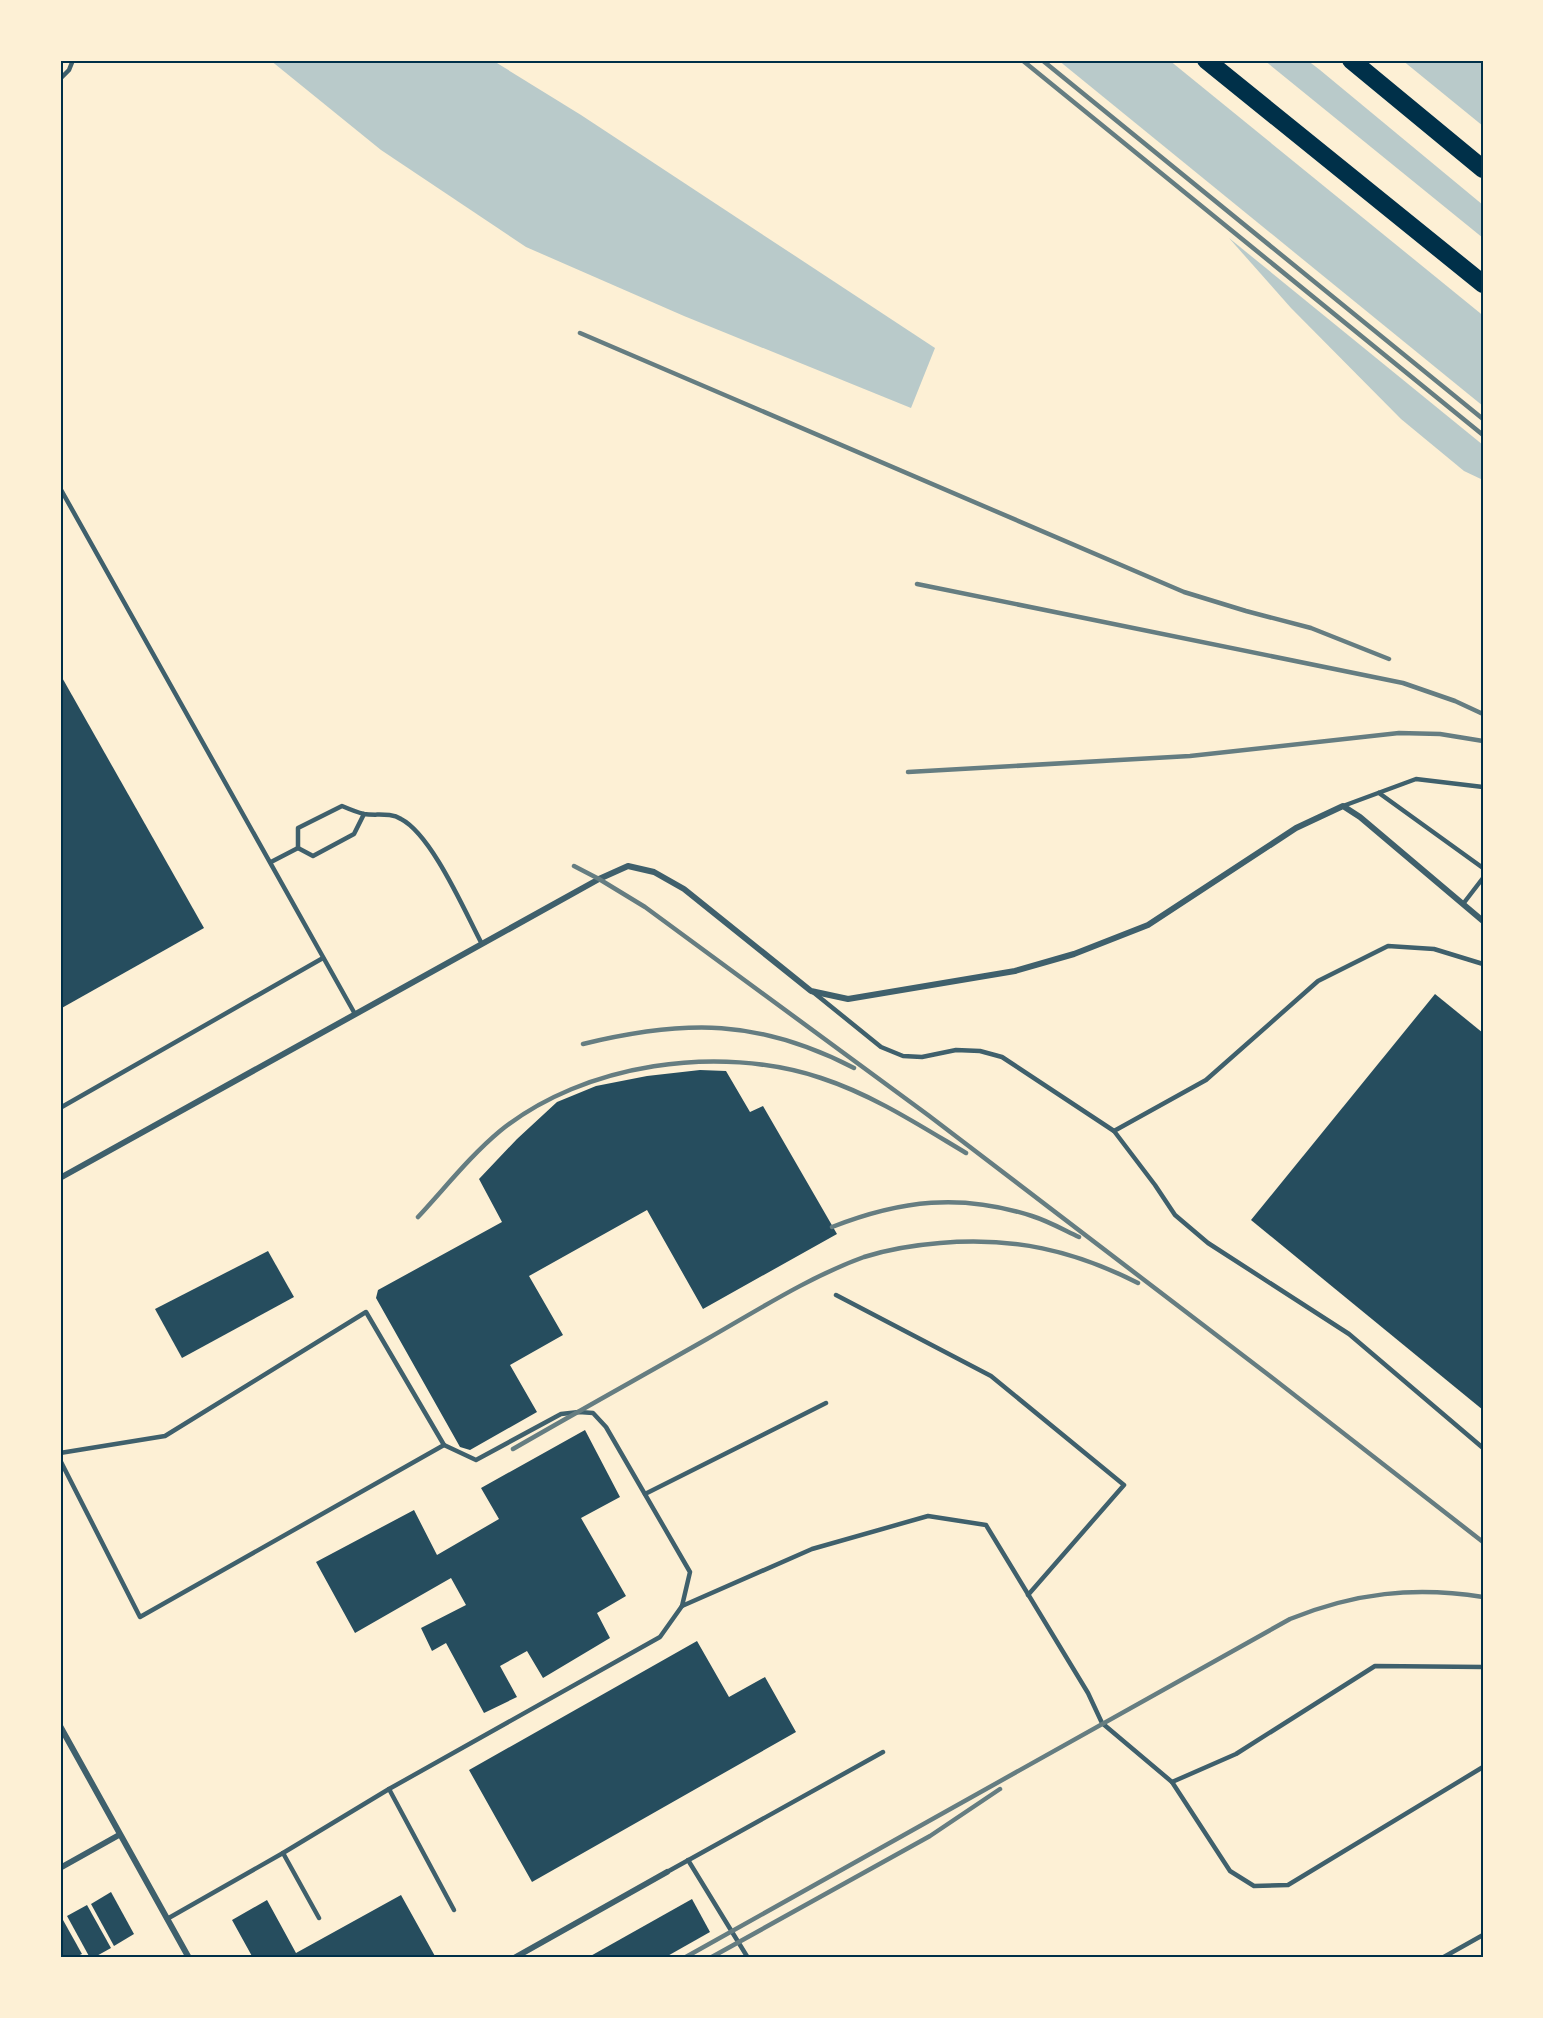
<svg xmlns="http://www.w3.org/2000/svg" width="1543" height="2018" font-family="Commissioner,sans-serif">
<rect width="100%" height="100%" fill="#fdf0d5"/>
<g fill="#b9caca">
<polygon points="270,60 492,60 581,115 935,348 911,408 684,316 526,247 381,150"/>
<polygon points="1058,60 1169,60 1480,313 1483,316 1483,406"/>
<polygon points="1264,60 1307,60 1320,70 1483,205 1483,238"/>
<polygon points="1402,60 1483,60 1483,126"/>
<polygon points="1229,238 1483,445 1483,480 1464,471 1401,419 1291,308"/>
</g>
<g fill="#264d5e">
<polygon points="60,674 204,928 60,1009"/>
<polygon points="1435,994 1483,1033 1483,1410 1251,1220"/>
<polygon points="700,1070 726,1071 750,1112 763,1106 837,1234 703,1309 647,1210 529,1276 563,1335 510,1365 537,1412 470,1450 460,1447 376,1298 378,1290 502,1222 479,1179 517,1139 557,1102 596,1086 647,1076"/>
<polygon points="268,1251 294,1297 182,1358 155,1309"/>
<polygon points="585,1430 620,1497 581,1518 626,1596 597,1613 610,1638 543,1678 527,1651 500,1666 517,1697 484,1713 446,1643 432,1651 421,1628 466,1605 451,1578 355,1633 316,1562 414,1510 437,1555 499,1519 481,1488"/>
<polygon points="697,1641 729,1697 765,1677 796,1732 532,1882 469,1770"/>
<polygon points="111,1892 134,1934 114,1946 91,1904"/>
<polygon points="401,1895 436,1958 253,1958 232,1920 267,1900 296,1953"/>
<polygon points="692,1899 710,1932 664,1958 587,1958"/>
<polygon points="87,1905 111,1948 93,1958 90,1958 67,1916"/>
<polygon points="63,1920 82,1954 73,1958 60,1958 60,1922"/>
</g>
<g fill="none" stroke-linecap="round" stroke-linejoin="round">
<g stroke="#3f606c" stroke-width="4.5">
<polyline points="60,79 69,70 73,60"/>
<polyline points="60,488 355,1014"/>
<polyline points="1379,793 1483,868"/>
<polyline points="1343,806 1416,779 1483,787"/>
<path d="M 298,848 L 298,828 L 342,806 C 349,809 356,812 364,814 C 376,816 390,812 401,819 C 432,835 465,912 482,944"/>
<polyline points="298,848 313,856 354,834 364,814"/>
<polyline points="271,862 298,848"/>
<polyline points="1463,904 1483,878"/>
<polyline points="813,992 881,1047 903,1056 922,1057 956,1050 980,1051 1002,1057 1114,1131 1155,1185 1175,1215 1208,1243 1349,1334 1483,1448"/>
<polyline points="60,1108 323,958"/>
<polyline points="1114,1131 1206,1080 1318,981 1388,946 1434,949 1483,964"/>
<polyline points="836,1295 991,1376 1124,1485 1028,1595"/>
<polyline points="60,1453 165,1436 366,1312 444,1445 140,1617 60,1460"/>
<polyline points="645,1494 826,1403"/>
<polyline points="682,1606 812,1549 928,1516 986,1525 1088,1693 1102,1723 1172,1782 1230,1871 1254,1886 1288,1885 1483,1767"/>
<polyline points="1172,1782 1236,1754 1375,1666 1483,1667"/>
<polyline points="389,1789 454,1910"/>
<polyline points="283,1853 389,1789 660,1637 682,1606 690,1572 606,1427 593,1413 579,1412 561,1414 476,1460 444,1445"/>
<polyline points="688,1860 748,1958"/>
<polyline points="667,1872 883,1752"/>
<polyline points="167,1919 283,1853 319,1918"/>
<polyline points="1442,1958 1483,1935"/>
</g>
<g stroke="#3f606c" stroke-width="6">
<polyline points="60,1178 599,879 628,866 654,872 684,889 811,991 848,999 1015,971 1074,954 1148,925 1296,828 1343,806 1360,817 1483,921"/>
<polyline points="60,1726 189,1958"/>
<polyline points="60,1868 119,1835"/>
<polyline points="514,1958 667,1872"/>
</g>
<g stroke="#003049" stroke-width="18">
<polyline points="1206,60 1483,284"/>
<polyline points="1351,60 1483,169"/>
</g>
<g stroke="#657d81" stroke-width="4.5">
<polyline points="1022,60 1483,435"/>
<polyline points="1042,60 1483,419"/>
<polyline points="580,333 1184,592 1246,611 1311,628 1389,659"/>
<polyline points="917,584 1403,683 1455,701 1483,714"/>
<polyline points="908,772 1190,756 1399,733 1440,734 1483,741"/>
<polyline points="574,866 599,879 645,907 928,1115 1270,1376 1483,1542"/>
<path d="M 583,1044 C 686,1019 759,1019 854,1068"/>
<path d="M 418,1217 C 445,1188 470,1156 500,1131 C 584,1063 719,1044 821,1078 C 873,1095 919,1125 966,1153"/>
<path d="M 832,1227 C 901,1200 961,1193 1032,1216 C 1048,1221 1064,1230 1079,1237"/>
<path d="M 513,1449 C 577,1412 642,1376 707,1339 C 758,1310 809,1277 864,1257 C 889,1249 915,1245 940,1243 C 1014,1237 1073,1250 1138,1283"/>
<path d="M 684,1958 L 1290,1619 C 1354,1593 1414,1586 1483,1597"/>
<polyline points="710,1958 930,1836 1000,1789"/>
</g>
</g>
<rect width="1543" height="2018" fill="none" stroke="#fdf0d5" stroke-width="123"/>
<rect x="62" y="62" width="1420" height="1894" fill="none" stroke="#003049" stroke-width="2"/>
</svg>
